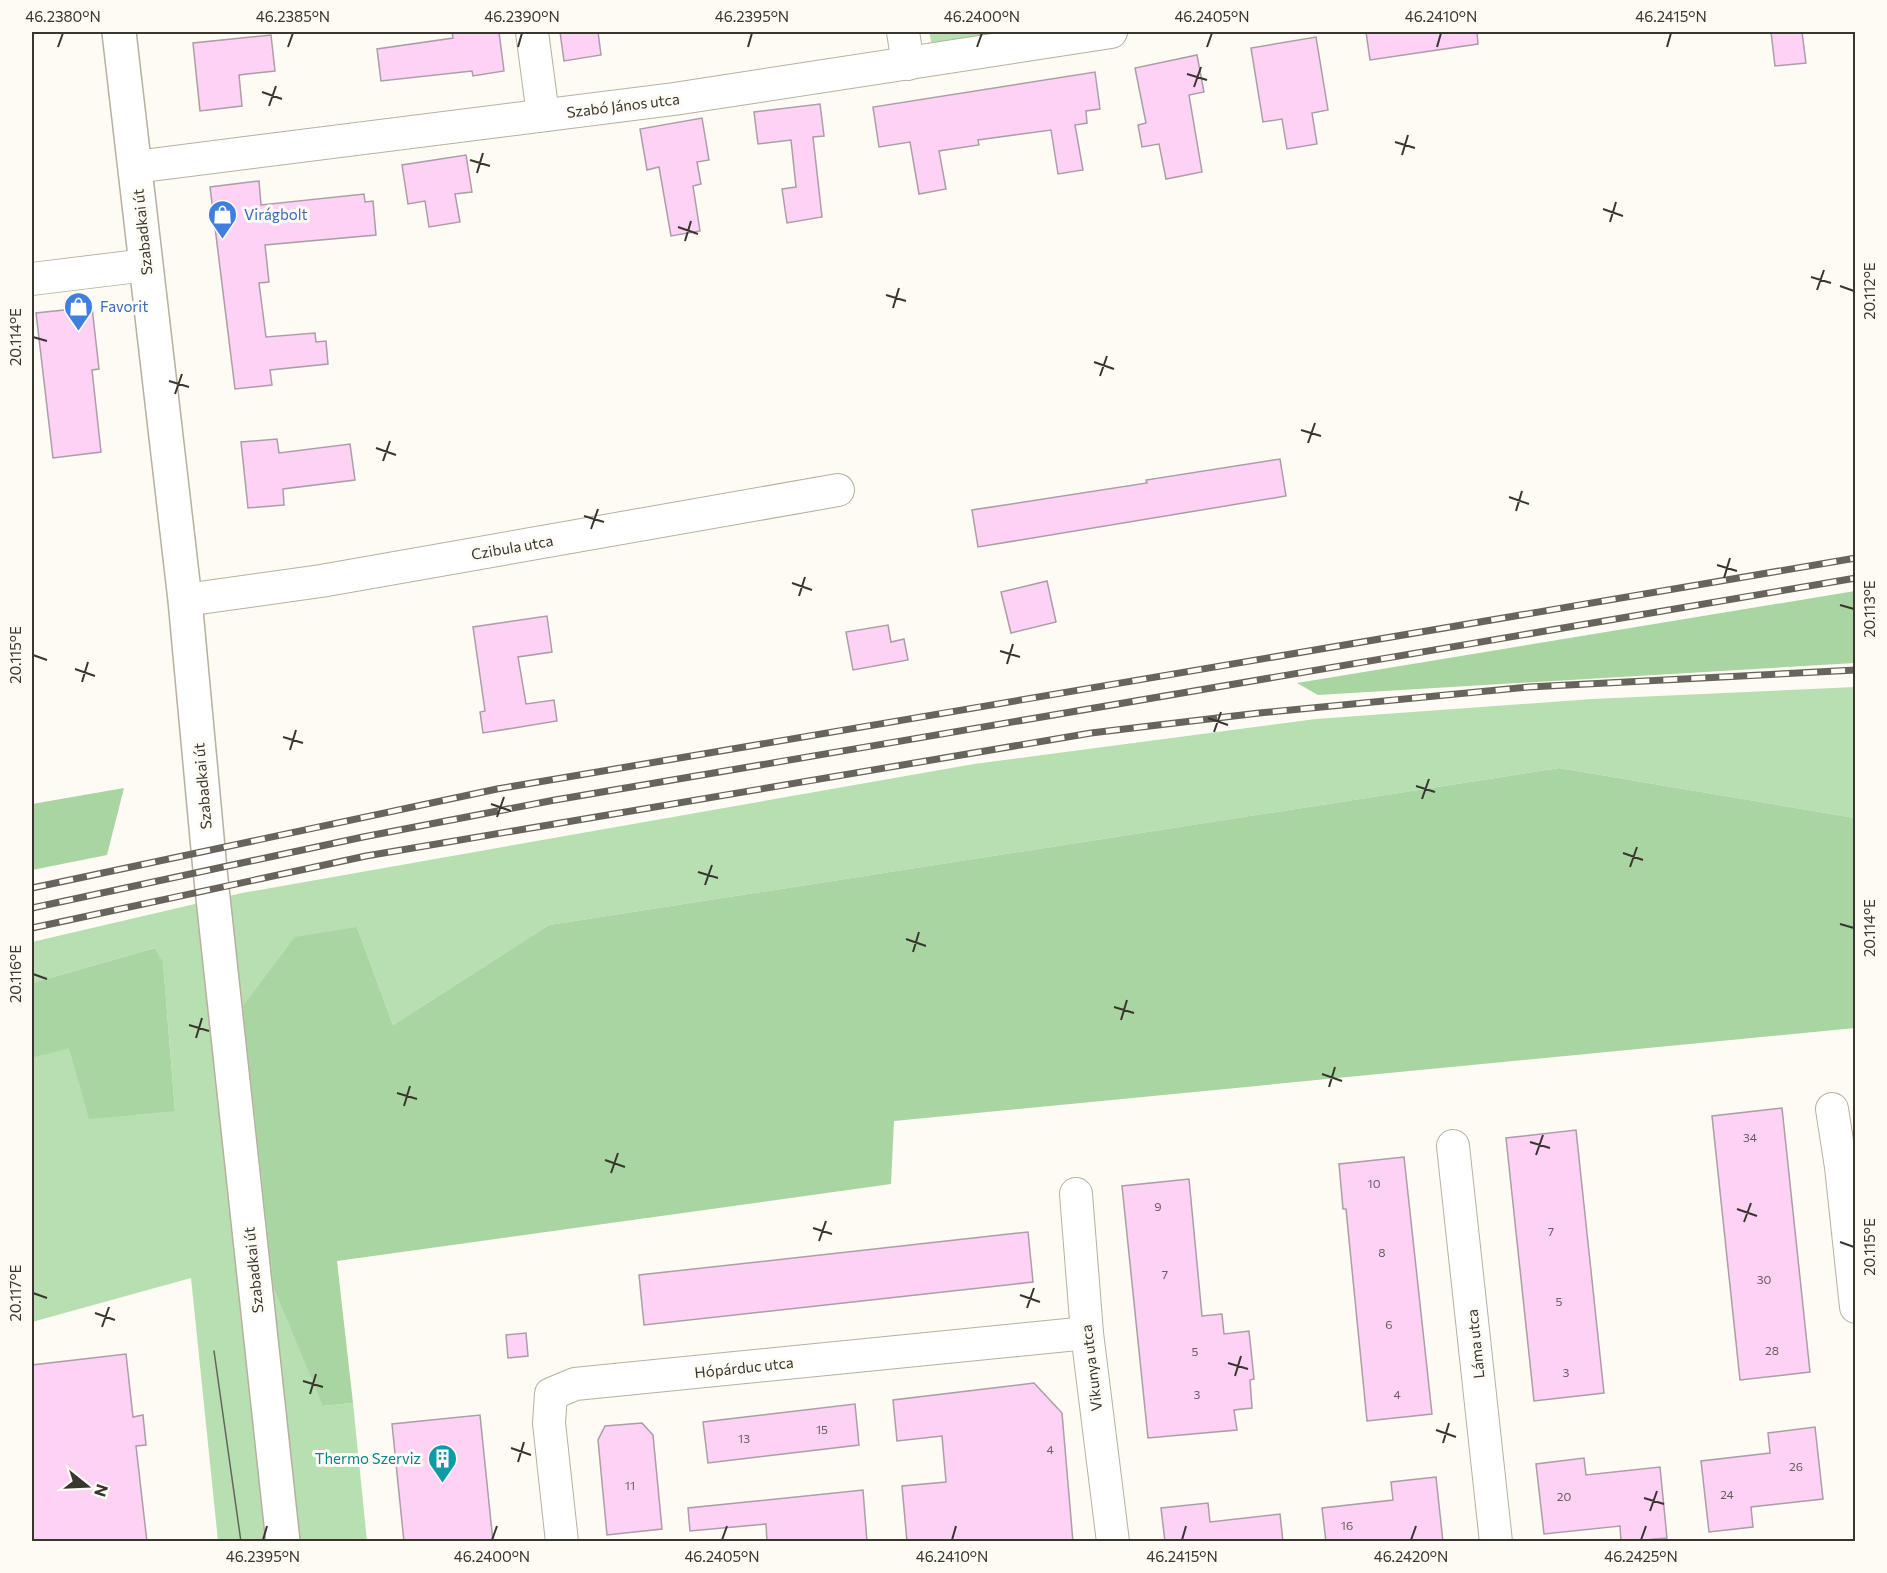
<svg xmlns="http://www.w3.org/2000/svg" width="1887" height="1573" font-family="Commissioner,sans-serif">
<rect width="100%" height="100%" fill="#fefbf4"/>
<g fill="#b7dfb1">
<polygon points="929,32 1046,32 933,50"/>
<polygon points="1855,687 1855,818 1559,768 549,925 393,1025 357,927 323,1406 353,1403 367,1541 218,1541 191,1278 32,1322 32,1058 69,1047 175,1110 163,963 155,948 32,983 32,942 242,893 974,764 1316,719 1592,699"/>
</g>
<g fill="#a9d5a2">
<polygon points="1855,591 1855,663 1318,695 1297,683"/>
<polygon points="1559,768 1855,818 1855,1028 894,1121 891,1184 337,1261 353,1403 323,1406 274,1288 243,1006 295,937 357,927 393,1025 549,925"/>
<polygon points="124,788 107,855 32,870 32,804"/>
<polygon points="155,948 163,962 175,1111 89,1119 69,1048 32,1058 32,983"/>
</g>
<g fill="#fdd2f4" stroke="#ac9da8" stroke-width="1.5">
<polygon points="452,32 499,32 504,71 473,76 472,71 381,81 377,49 453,38"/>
<polygon points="560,32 598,32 601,55 564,61"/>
<polygon points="1366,32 1477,32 1478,44 1370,60"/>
<polygon points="1771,32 1802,32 1806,63 1775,66"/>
<polygon points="271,35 275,71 239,75 242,106 200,111 193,43"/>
<polygon points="1316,37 1328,110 1312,113 1317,144 1287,149 1282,119 1263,122 1251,48"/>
<polygon points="1197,55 1204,92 1189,95 1202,172 1166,179 1159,144 1142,147 1138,125 1146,123 1135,68"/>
<polygon points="1095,72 1100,109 1086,111 1087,123 1075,125 1083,170 1058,174 1051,130 978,140 979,145 939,151 946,189 919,194 910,142 879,147 873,107"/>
<polygon points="820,104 824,136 813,137 822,217 787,223 782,189 796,187 791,140 758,144 754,112"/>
<polygon points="702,118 709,160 697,162 701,184 693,186 700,231 671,236 659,167 647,170 640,129"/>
<polygon points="466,155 472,192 455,194 460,222 429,227 425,201 408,204 402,165"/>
<polygon points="259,181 261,205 364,194 365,202 373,201 376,235 265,245 269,282 259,283 266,337 315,333 316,342 326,341 328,364 270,370 272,385 235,389 210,187"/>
<polygon points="92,307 99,369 92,370 101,452 53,458 36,313"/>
<polygon points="277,439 279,453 350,444 355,480 283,489 284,505 248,508 241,442"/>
<polygon points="1280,459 1286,496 978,547 972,510 1147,483 1146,480"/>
<polygon points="1047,581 1056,622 1011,633 1001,592"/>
<polygon points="547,616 552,652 518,657 526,704 554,700 557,721 483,733 480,712 485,711 473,627"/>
<polygon points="888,625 891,642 904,639 908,660 853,670 846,632"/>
<polygon points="1782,1108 1810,1372 1740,1380 1712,1116"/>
<polygon points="1576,1130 1604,1393 1534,1401 1506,1138"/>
<polygon points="1404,1157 1432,1414 1367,1421 1346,1209 1343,1209 1339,1164"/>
<polygon points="1189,1179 1202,1316 1222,1314 1224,1334 1249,1331 1254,1379 1250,1380 1252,1408 1234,1410 1237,1430 1148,1438 1122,1186"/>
<polygon points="1028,1232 1033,1282 644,1325 639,1275"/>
<polygon points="526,1333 528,1356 508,1358 506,1335"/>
<polygon points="126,1354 133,1417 143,1415 146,1445 136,1446 147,1542 32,1542 32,1365"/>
<polygon points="1034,1383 1062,1413 1073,1542 907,1542 902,1486 946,1482 942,1436 897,1441 893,1400"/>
<polygon points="855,1404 859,1445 708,1463 703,1422"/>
<polygon points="480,1415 493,1542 404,1542 392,1424"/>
<polygon points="642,1423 653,1435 662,1529 607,1535 598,1440 605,1426"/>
<polygon points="1815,1427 1823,1499 1751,1507 1753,1527 1709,1532 1701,1461 1770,1453 1768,1433"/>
<polygon points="1584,1458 1586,1475 1660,1467 1667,1538 1621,1542 1620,1526 1544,1534 1536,1464"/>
<polygon points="1436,1477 1443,1542 1326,1542 1322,1508 1393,1500 1391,1482"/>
<polygon points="863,1490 867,1542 767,1542 766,1524 690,1531 688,1508"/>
<polygon points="1208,1503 1210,1522 1280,1514 1283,1542 1165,1542 1161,1508"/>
</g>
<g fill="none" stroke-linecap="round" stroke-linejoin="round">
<defs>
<g id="minor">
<polyline points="532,32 543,115"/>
<polyline points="903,32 908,64"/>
<polyline points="135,167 674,99 1111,32"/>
<polyline points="32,279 146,265"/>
<polyline points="185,600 321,581 838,490"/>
<polyline points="1832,1109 1841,1167 1856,1307"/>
<polyline points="1453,1146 1496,1542"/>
<polyline points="1076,1194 1087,1333 1113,1542"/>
<polyline points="562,1542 549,1423 551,1394 575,1384 1087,1333"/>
</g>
<polyline id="primary" points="119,32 185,600 210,870 283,1542"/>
</defs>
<use href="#minor" stroke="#b7b09f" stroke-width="34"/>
<use href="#primary" stroke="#b7b09f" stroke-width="36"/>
<use href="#minor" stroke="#fff" stroke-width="32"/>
<use href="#primary" stroke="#fff" stroke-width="33"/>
<polyline stroke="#67645d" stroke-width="1.5" points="214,1351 241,1542"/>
<defs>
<g id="rail">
<polyline points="32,888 497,789 1856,558"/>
<polyline points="32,908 363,837 555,800 1856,578"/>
<polyline points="32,928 366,856 1091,733 1259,713 1529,687 1856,670"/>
</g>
</defs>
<use href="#rail" stroke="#67645d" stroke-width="7"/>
<use href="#rail" stroke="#fefbf4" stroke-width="4.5" stroke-dasharray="14" stroke-linecap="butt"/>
</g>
<path fill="none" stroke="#39362f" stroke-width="2" d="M 58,47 L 63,33M 288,47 L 293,33M 518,47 L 522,33M 748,47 L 752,33M 977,47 L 982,33M 1207,47 L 1212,33M 1437,47 L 1441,33M 1667,47 L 1671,33M 1187,74 L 1207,80M 1194,87 L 1201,67M 262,92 L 282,99M 269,106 L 276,86M 1395,142 L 1415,148M 1402,155 L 1408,135M 470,160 L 490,166M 477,173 L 483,153M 1603,209 L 1623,216M 1610,222 L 1616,202M 678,227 L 698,234M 685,241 L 691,221M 1811,277 L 1831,283M 1840,286 L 1854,291M 1817,290 L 1824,270M 886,295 L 906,301M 893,308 L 899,288M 33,337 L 47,341M 1094,362 L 1114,369M 1100,376 L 1107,356M 169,381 L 189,387M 175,394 L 182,374M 1301,430 L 1321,436M 1308,443 L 1315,423M 376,448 L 396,455M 383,461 L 390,441M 1509,497 L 1529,504M 1516,511 L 1522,491M 584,516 L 604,522M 591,529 L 598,509M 1717,565 L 1737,571M 1724,578 L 1730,558M 792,583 L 812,590M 799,596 L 805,577M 1840,605 L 1854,609M 1000,651 L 1020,657M 33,655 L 47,660M 1007,664 L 1013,644M 75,669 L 95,676M 82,682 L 88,662M 1208,718 L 1228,725M 1214,732 L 1221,712M 283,737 L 303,743M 290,750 L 296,730M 1416,786 L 1435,792M 1422,799 L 1429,779M 491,804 L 511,811M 497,817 L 504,797M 1623,853 L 1643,860M 1630,867 L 1637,847M 698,872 L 718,878M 705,885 L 712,865M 1840,924 L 1854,928M 906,939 L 926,946M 913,952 L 919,932M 33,974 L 47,979M 1114,1007 L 1134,1013M 1121,1020 L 1127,1000M 189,1025 L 209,1031M 196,1038 L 202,1018M 1322,1074 L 1342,1081M 1329,1087 L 1335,1067M 397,1093 L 417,1099M 404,1106 L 410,1086M 1530,1142 L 1550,1148M 1536,1155 L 1543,1135M 605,1160 L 625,1167M 611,1173 L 618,1153M 1737,1209 L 1757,1216M 1744,1222 L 1751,1203M 813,1228 L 832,1234M 819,1241 L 826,1221M 1840,1242 L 1854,1247M 33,1293 L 47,1298M 1020,1295 L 1040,1302M 1027,1308 L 1034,1288M 95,1313 L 115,1320M 102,1327 L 109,1307M 1228,1363 L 1248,1369M 1235,1376 L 1241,1356M 303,1381 L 323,1387M 310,1394 L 316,1374M 1436,1430 L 1456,1437M 1443,1443 L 1449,1423M 511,1448 L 531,1455M 518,1462 L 524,1442M 1644,1498 L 1664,1504M 1650,1511 L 1657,1491M 263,1540 L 267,1526M 492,1540 L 497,1526M 722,1540 L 727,1526M 952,1540 L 956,1526M 1182,1540 L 1186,1526M 1411,1540 L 1416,1526M 1641,1540 L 1646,1526"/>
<defs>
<symbol id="shop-pin" viewBox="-11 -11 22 30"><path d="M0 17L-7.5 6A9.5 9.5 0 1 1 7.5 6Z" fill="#3f7fe0" stroke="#fefbf4"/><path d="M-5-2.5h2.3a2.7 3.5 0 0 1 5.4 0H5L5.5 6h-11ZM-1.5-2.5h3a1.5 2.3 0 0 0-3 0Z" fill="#fff"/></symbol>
<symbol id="building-pin" viewBox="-11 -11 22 30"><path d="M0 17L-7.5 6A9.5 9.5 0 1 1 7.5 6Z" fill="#0f9aa8" stroke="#fefbf4"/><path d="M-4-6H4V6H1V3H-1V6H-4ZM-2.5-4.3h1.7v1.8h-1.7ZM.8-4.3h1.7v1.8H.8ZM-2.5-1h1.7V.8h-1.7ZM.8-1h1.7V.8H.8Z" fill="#fff"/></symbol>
</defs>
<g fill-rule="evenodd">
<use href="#shop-pin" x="206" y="198" width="33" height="45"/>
<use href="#shop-pin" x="62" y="290" width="33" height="45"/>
<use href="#building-pin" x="426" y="1442" width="33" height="45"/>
</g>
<g text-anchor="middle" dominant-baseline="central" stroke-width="6" stroke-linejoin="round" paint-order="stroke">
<g font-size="12" fill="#6a5d60">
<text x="1750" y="1137">34</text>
<text x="1374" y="1183">10</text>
<text x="1158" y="1206">9</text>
<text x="1551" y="1231">7</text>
<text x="1382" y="1252">8</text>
<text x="1165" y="1274">7</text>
<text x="1764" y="1279">30</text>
<text x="1559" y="1301">5</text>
<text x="1389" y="1324">6</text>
<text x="1772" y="1350">28</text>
<text x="1195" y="1351">5</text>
<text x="1566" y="1372">3</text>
<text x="1197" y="1394">3</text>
<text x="1397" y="1394">4</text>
<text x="822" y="1429">15</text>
<text x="744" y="1438">13</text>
<text x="1050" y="1449">4</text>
<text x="1796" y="1466">26</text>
<text x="630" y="1485">11</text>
<text x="1727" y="1494">24</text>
<text x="1564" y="1496">20</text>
<text x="1347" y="1525">16</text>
</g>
<g font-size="15" fill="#39362f" stroke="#fefbf4">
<text transform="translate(623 105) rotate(-7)">Szabó János utca</text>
<text transform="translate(142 232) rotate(-96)">Szabadkai út</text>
<text transform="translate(512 547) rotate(-10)">Czibula utca</text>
<text transform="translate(202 786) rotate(-95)">Szabadkai út</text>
<text transform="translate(253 1270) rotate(-96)">Szabadkai út</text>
<text transform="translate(1475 1344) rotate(-96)">Láma utca</text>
<text transform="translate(744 1367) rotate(-6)">Hópárduc utca</text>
<text transform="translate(1091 1368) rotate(-97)">Vikunya utca</text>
</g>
<g font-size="15" fill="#366cbe" stroke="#fefbf4" text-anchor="start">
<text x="244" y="214">Virágbolt</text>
<text x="100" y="306">Favorit</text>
</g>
<g font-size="15" fill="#0d838f" stroke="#fefbf4" text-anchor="end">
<text x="421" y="1458">Thermo Szerviz</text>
</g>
</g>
<rect width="1887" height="1573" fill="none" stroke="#fefbf4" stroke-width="66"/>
<g transform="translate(87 1486) rotate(108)" stroke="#fefbf4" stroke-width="4.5" paint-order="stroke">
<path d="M0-4.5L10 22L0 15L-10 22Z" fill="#39362f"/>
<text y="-9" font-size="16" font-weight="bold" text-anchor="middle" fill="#39362f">N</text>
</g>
<rect x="33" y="33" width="1821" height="1507" fill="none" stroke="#39362f" stroke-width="2"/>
<g font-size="15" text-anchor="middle" fill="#39362f">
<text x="63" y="22">46.2380°N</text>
<text x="293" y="22">46.2385°N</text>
<text x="522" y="22">46.2390°N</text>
<text x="752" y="22">46.2395°N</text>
<text x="982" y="22">46.2400°N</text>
<text x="1212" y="22">46.2405°N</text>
<text x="1441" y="22">46.2410°N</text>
<text x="1671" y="22">46.2415°N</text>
<text transform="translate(1870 291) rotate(-90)" y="5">20.112°E</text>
<text transform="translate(16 337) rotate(-90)" y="5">20.114°E</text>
<text transform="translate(1870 609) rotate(-90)" y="5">20.113°E</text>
<text transform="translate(16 655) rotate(-90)" y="5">20.115°E</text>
<text transform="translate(1870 928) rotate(-90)" y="5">20.114°E</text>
<text transform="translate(16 974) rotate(-90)" y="5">20.116°E</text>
<text transform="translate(1870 1247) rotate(-90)" y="5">20.115°E</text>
<text transform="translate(16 1293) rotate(-90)" y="5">20.117°E</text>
<text x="263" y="1562">46.2395°N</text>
<text x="492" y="1562">46.2400°N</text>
<text x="722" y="1562">46.2405°N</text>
<text x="952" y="1562">46.2410°N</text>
<text x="1182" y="1562">46.2415°N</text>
<text x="1411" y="1562">46.2420°N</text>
<text x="1641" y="1562">46.2425°N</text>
</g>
</svg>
